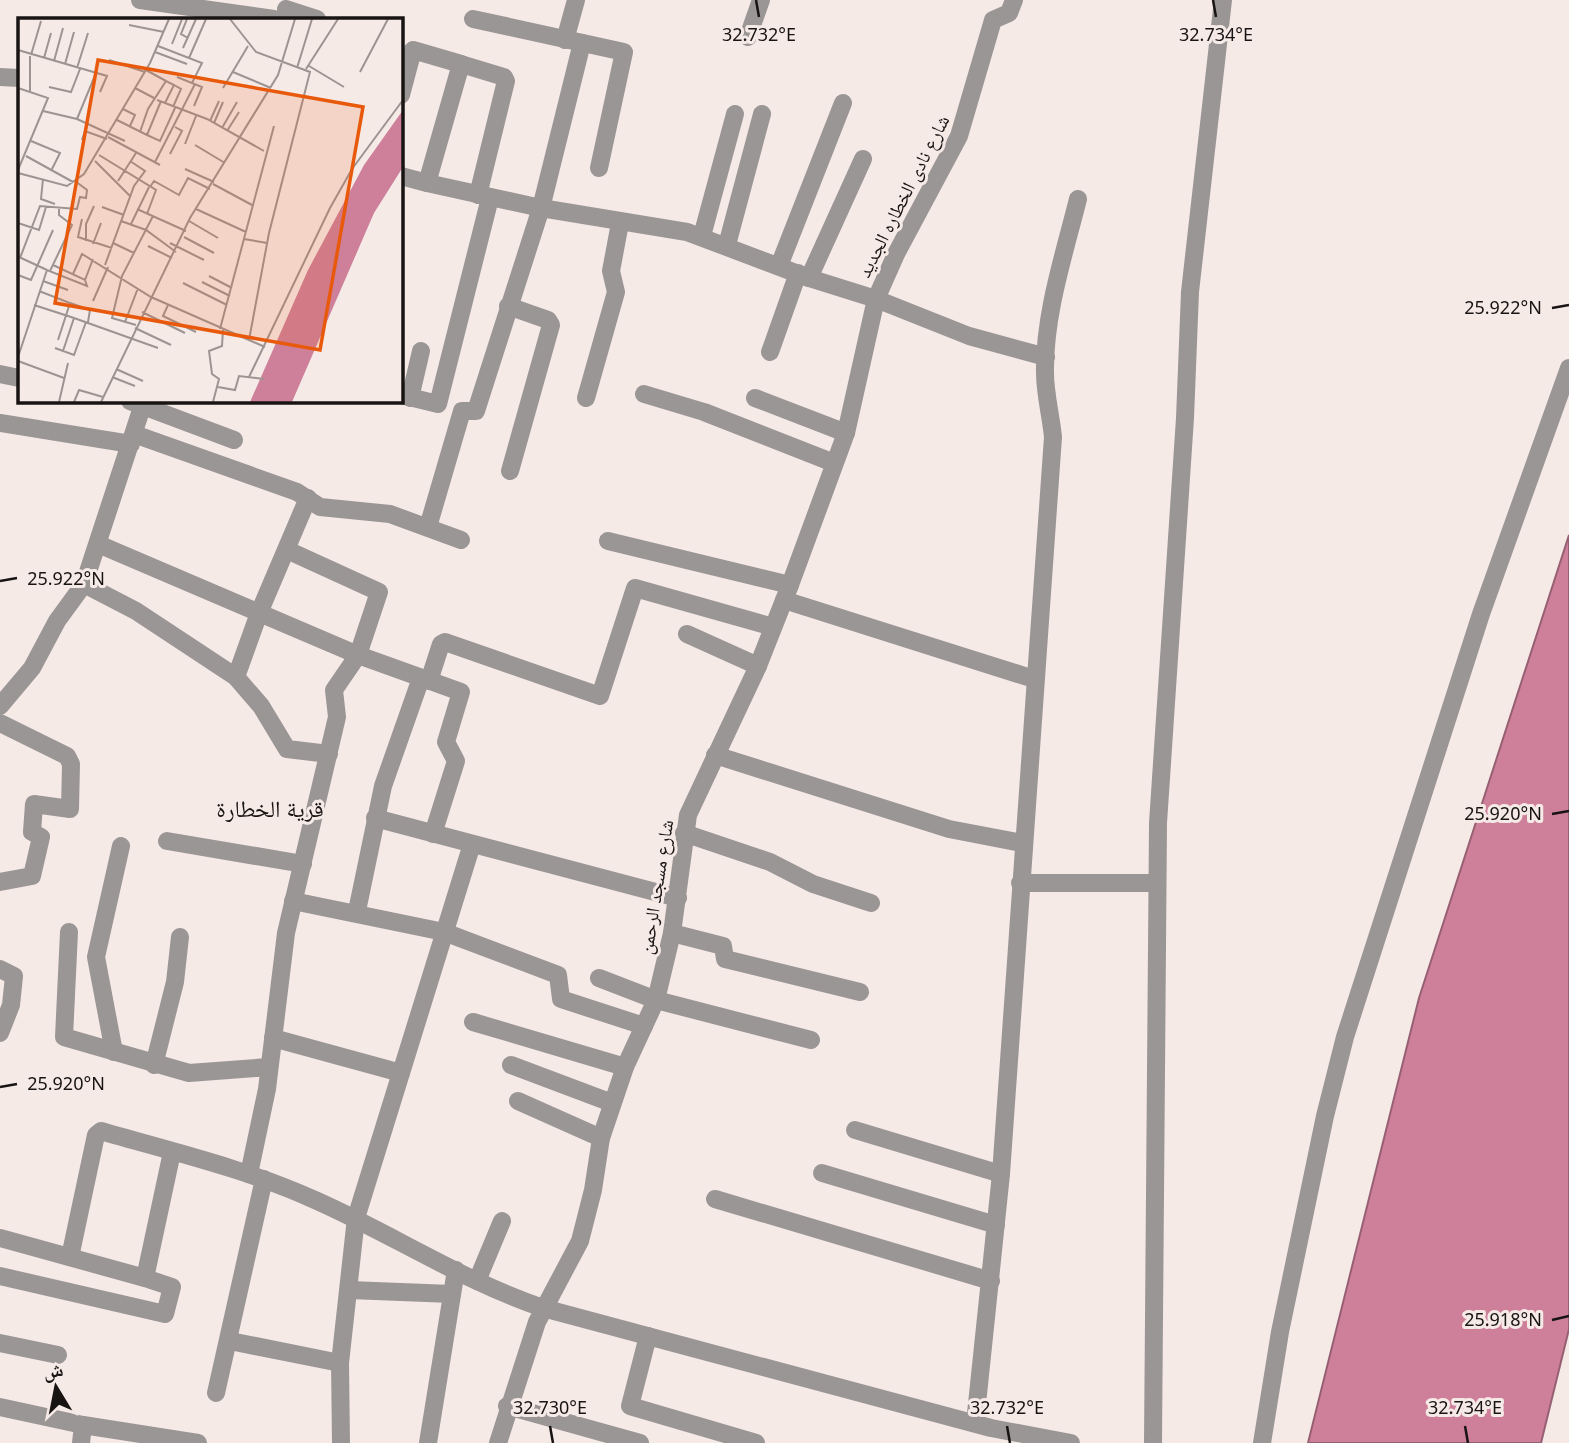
<svg xmlns="http://www.w3.org/2000/svg" width="1569" height="1443" font-family="'Noto Sans','Noto Naskh Arabic',sans-serif">
<rect width="100%" height="100%" fill="#f6eae7"/>
<polygon fill="#ce809b" stroke="#976072" stroke-width="2" points="1569,535 1569,1329 1541,1443 1308,1443 1419,998"/>
<g fill="none" stroke-linecap="round" stroke-linejoin="round">
<g stroke="#9b9696" stroke-width="18">
<polyline points="140,0 274,19"/>
<polyline points="286,9 317,19"/>
<polyline points="473,19 624,52 599,168"/>
<polyline points="748,37 761,0"/>
<polyline points="565,40 576,0"/>
<polyline points="461,64 504,77 506,81 478,195"/>
<polyline points="0,77 19,78"/>
<polyline points="401,95 413,50 461,64 427,183 401,176"/>
<polyline points="427,183 541,208 687,232 809,278 876,299 969,336 1046,357"/>
<polyline points="702,236 735,114"/>
<polyline points="727,245 762,114"/>
<polyline points="779,266 843,103"/>
<polyline points="809,278 863,159"/>
<polyline points="508,306 548,320 551,325 510,471"/>
<polyline points="770,352 798,273"/>
<polyline points="0,374 19,378"/>
<polyline points="644,394 704,412 834,463"/>
<polyline points="401,395 438,404 490,198"/>
<polyline points="410,398 421,351"/>
<polyline points="586,398 616,292 611,271 620,223"/>
<polyline points="755,398 846,433"/>
<polyline points="130,401 234,440"/>
<polyline points="0,423 131,444"/>
<polyline points="134,434 297,492 320,507 390,514 461,540"/>
<polyline points="428,527 462,411 476,411 541,208 582,43"/>
<polyline points="608,541 790,585"/>
<polyline points="98,544 358,655 461,692 446,742 456,761 433,834"/>
<polyline points="84,584 136,611 236,677 261,706 287,749 329,754"/>
<polyline points="784,600 1034,679"/>
<polyline points="687,634 758,666"/>
<polyline points="236,677 259,613 308,498"/>
<polyline points="429,681 441,644 445,642 600,696 635,588 773,627"/>
<polyline points="0,706 32,668 57,621 84,584 144,401"/>
<polyline points="0,723 67,756 71,764 70,809 34,804 32,832 41,837 32,876 0,882"/>
<polyline points="715,755 949,829 1022,843"/>
<polyline points="375,818 678,898"/>
<polyline points="684,833 770,862 813,884 871,903"/>
<polyline points="167,841 303,864"/>
<polyline points="1020,883 1157,883"/>
<polyline points="293,901 444,932 558,975 561,999 644,1026"/>
<polyline points="357,911 383,786 421,678"/>
<polyline points="69,932 64,1037 189,1073 269,1067"/>
<polyline points="672,933 723,946 725,959 860,992"/>
<polyline points="0,969 14,976 11,1005 0,1033"/>
<polyline points="599,978 656,1000 811,1040"/>
<polyline points="473,1022 625,1067"/>
<polyline points="273,1038 401,1073"/>
<polyline points="114,1052 96,957 121,846"/>
<polyline points="154,1065 175,982 180,937"/>
<polyline points="511,1065 612,1103"/>
<polyline points="518,1101 601,1138"/>
<polyline points="855,1130 1001,1174"/>
<polyline points="822,1173 996,1225"/>
<polyline points="249,1174 267,1089 286,933 337,717 334,690 358,655 379,592 287,550"/>
<polyline points="715,1199 991,1281"/>
<polyline points="0,1238 145,1278 172,1152"/>
<path d="M 70,1257 L 96,1135 L 101,1131 C 173,1152 247,1169 315,1200 C 392,1234 463,1281 543,1308 L 991,1428 L 1071,1443"/>
<polyline points="0,1276 165,1314 172,1287 145,1278"/>
<polyline points="477,1281 502,1221"/>
<polyline points="349,1290 452,1294"/>
<polyline points="648,1336 630,1406 756,1443"/>
<polyline points="230,1341 340,1363"/>
<polyline points="0,1343 58,1355"/>
<polyline points="216,1393 264,1179"/>
<polyline points="507,1406 640,1443"/>
<polyline points="0,1407 83,1425 81,1443"/>
<path d="M 975,1423 L 1001,1174 L 1053,437 C 1051,416 1045,394 1045,373 C 1044,315 1064,255 1078,199"/>
<polyline points="83,1425 198,1443"/>
<polyline points="341,1443 340,1363 356,1218 472,844"/>
<polyline points="428,1443 456,1270"/>
<polyline points="498,1443 537,1322 580,1241 593,1190 601,1138 625,1067 656,1000 672,933 688,815 758,666 790,585 846,433 876,299 896,254 959,136 993,20 1009,13 1014,0"/>
<polyline points="1153,1443 1158,823 1185,418 1190,292 1223,0"/>
<polyline points="1262,1443 1280,1332 1325,1116 1345,1037 1481,614 1569,368"/>
</g>
</g>
<path fill="none" stroke="#181413" stroke-width="2.5" d="M 756,0 L 759,17M 1213,0 L 1216,17M 1552,308 L 1569,305M 0,581 L 17,578M 1552,814 L 1569,811M 0,1087 L 17,1084M 1552,1320 L 1569,1316M 550,1426 L 553,1443M 1007,1426 L 1010,1443M 1465,1426 L 1468,1443"/>
<g text-anchor="middle" dominant-baseline="central" stroke-width="6" stroke-linejoin="round" paint-order="stroke">
<g font-size="19" fill="#181413" stroke="#f6eae7">
<text transform="translate(903 196) rotate(-63)">شارع نادى الخطاره الجديد</text>
<text transform="translate(656 887) rotate(-81)">شارع مسجد الرحمن</text>
</g>
<g font-size="23" fill="#181413" stroke="#f6eae7">
<text x="270" y="808">قرية الخطارة</text>
</g>
</g>
<g transform="translate(18 18)">
<rect width="385" height="385" fill="#f6eae7"/>
<path d="M 385,92 L 385,149 L 356,195 L 274,384 L 232,384 L 290,252 L 346,147 Z" fill="#ce809b"/>
<path fill="none" stroke="#9d9492" stroke-width="2" d="M 169,1 L 163,16 L 170,20M 212,1 L 238,34 L 292,54 L 251,215 L 231,322M 111,7 L 146,14M 154,26 L 164,1M 140,28 L 184,45 L 174,65M 165,30 L 178,1M 0,32 L 89,58 L 82,74M 137,34 L 169,46M 13,37 L 23,3M 12,38 L 12,73M 26,40 L 33,15M 171,40 L 188,1M 91,42 L 127,54M 36,43 L 45,10M 47,46 L 56,14M 291,48 L 326,69M 59,50 L 70,15M 279,50 L 294,1M 288,51 L 320,1M 128,52 L 148,63M 215,54 L 253,70M 342,54 L 370,1M 159,59 L 184,69 L 176,88M 31,69 L 53,74 L 62,51M 0,70 L 30,80 L 0,152M 117,70 L 136,80M 205,70 L 230,28M 147,85 L 189,101 L 246,133M 155,89 L 163,71 L 156,67M 105,91 L 117,97 L 112,108M 25,93 L 59,101 L 107,123M 59,101 L 78,55M 99,102 L 129,117 L 143,83M 192,103 L 201,83M 196,105 L 205,84M 204,110 L 219,84M 209,113 L 221,94M 122,114 L 130,91 L 148,63 L 156,67 L 147,85 L 139,82M 129,117 L 142,123 L 157,90M 90,119 L 142,147M 64,122 L 67,113 L 89,121M 13,123 L 42,135 L 34,151M 167,126 L 178,98M 177,127 L 207,145M 152,136 L 164,113 L 157,109M 81,137 L 138,172 L 129,196M 8,138 L 55,164M 77,143 L 113,179M 137,144 L 177,66M 167,151 L 196,164M 0,155 L 49,168 L 66,156 L 132,45 L 151,1M 25,161 L 23,181 L 37,186M 100,163 L 118,135M 195,166 L 234,187M 132,169 L 136,163 L 161,177 L 170,160 L 192,171M 84,189 L 106,197M 119,191 L 168,213M 178,191 L 228,214M 64,201 L 60,219 L 94,230M 103,203 L 128,212 L 158,234M 171,203 L 200,220M 0,205 L 21,212 L 28,189M 113,206 L 131,169M 166,219 L 196,235M 226,221 L 249,225M 68,223 L 68,206 L 76,188M 95,225 L 116,235M 152,225 L 186,242M 75,226 L 83,205M 130,228 L 154,240M 1,239 L 29,252M 2,240 L 22,188 L 59,191 L 62,179 L 68,180 L 69,172 L 57,163M 35,247 L 67,262 L 75,241M 87,247 L 116,168 L 127,153 L 112,143M 32,253 L 54,207 L 41,197 L 41,191M 55,256 L 64,236 L 133,279 L 247,329M 0,257 L 13,262 L 35,212M 191,258 L 214,270M 25,263 L 50,272M 184,264 L 212,278M 165,265 L 209,287M 21,273 L 52,285 L 40,322M 75,283 L 90,249M 52,285 L 72,292 L 70,304M 16,287 L 56,300 L 45,333M 150,287 L 145,298 L 178,314M 124,294 L 167,315M 56,300 L 140,330M 107,304 L 120,270M 118,307 L 94,300 L 104,258 L 135,198M 117,310 L 153,327M 202,311 L 256,108M 37,330 L 56,337 L 68,304M 0,339 L 29,252 L 69,268 L 67,262M 0,343 L 46,360M 98,351 L 125,363M 94,359 L 117,368M 231,359 L 312,190 L 334,151 L 385,82M 200,369 L 217,372 L 221,358 L 246,361M 41,384 L 50,345M 56,384 L 61,372 L 85,379M 83,384 L 172,200 L 260,57 L 277,1M 195,384 L 201,361 L 194,356 L 191,333 L 204,328 L 205,312"/>
<path fill="#e8590c" fill-opacity="0.15" stroke="#e8590c" stroke-width="3.5" d="M 80,42 L 345,89 L 302,332 L 37,285 Z"/>
<rect width="385" height="385" fill="none" stroke="#181413" stroke-width="3.5"/>
</g>
<g font-size="18" text-anchor="middle" fill="#181413" stroke="#f6eae7" stroke-width="6" stroke-linejoin="round" paint-order="stroke">
<text x="759" y="41">32.732°E</text>
<text x="1216" y="41">32.734°E</text>
<text x="1503" y="314">25.922°N</text>
<text x="66" y="585">25.922°N</text>
<text x="1503" y="820">25.920°N</text>
<text x="66" y="1090">25.920°N</text>
<text x="1503" y="1326">25.918°N</text>
<text x="550" y="1414">32.730°E</text>
<text x="1007" y="1414">32.732°E</text>
<text x="1465" y="1414">32.734°E</text>
</g>
<g transform="translate(56 1387) rotate(350)" stroke="#f6eae7" stroke-width="5" paint-order="stroke">
<path d="M0-5L12 26L0 18L-12 26Z" fill="#181413"/>
<text y="-10" font-size="19" font-weight="bold" text-anchor="middle" fill="#181413">ش</text>
</g>
</svg>
